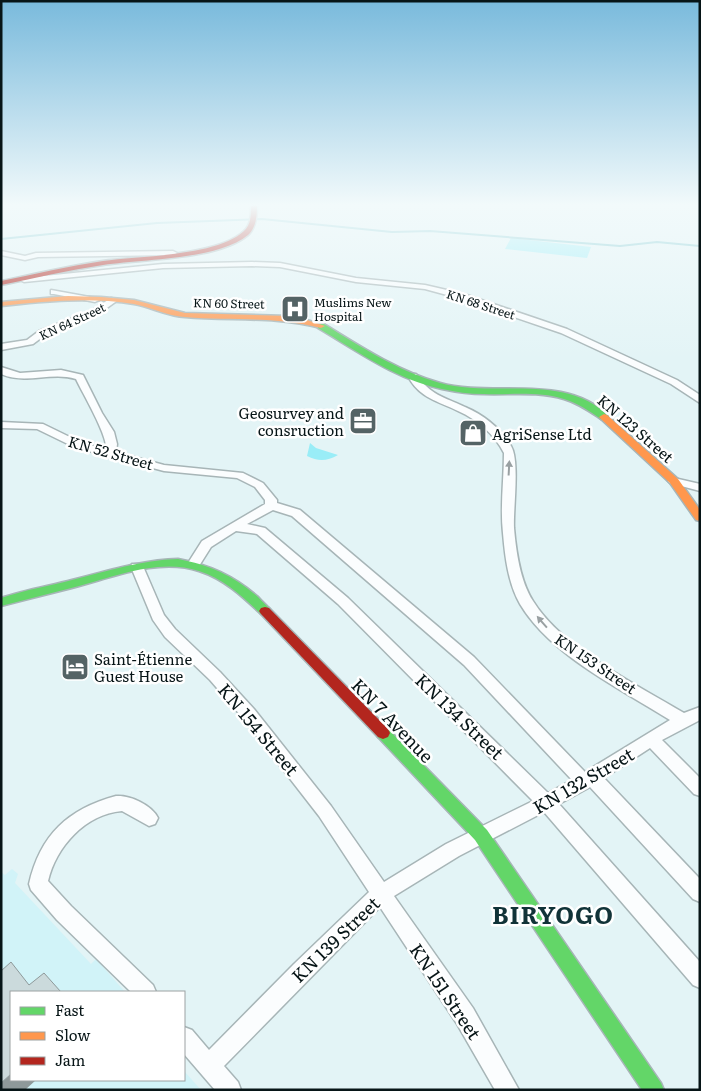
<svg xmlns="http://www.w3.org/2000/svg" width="701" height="1091" font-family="Literata,serif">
<rect width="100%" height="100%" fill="#e3f4f6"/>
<polygon fill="#d1f3f8" points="12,869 18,874 15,883 91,964 96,959 125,992 11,992 11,1080 184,1080 184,1071 201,1090 1,1090 1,872 5,875"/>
<g fill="#99edf7">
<polygon points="511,238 591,247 587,258 505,249"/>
<path d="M 310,443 L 316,448 L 338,455 C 327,461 319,462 307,456 Z"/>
</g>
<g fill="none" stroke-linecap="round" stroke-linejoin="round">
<polyline stroke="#72c2cb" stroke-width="2" points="1,239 157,223 262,219 392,232 430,231 620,246 657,242 700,246"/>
<defs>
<g id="street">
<polygon points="1,251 25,256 36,253 173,251 177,253 173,255 38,257 25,260 1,255"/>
<polygon points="252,262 280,263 356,278 425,285 464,294 567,329 677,380 700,395 700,403 671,384 561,333 458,298 425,289 356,282 280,267 252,266 163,268 24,282 20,280 24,278 163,264"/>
<polygon points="51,290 95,298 99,300 95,302 54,294 51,294"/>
<polygon points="111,298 118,300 97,315 45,335 33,344 1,350 1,344 27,340 39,331 91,311"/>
<path d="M 1,367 L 20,373 L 61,370 L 83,375 L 102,413 L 114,432 L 117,444 L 116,452 L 164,465 L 243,473 L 263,483 L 277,500 L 277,503 L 300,510 L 474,657 L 585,772 L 670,720 C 621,689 550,655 520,604 C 508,583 505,556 503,533 C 500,507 504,480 504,453 C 494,434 478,420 458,411 C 438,401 419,398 408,376 L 410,374 L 416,374 C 430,395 444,397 465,407 C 484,415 500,428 511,446 C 520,461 513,508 514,528 C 516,551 520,581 533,601 C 562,648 637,685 684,713 L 700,707 L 700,720 L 662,740 L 700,778 L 700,796 L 694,794 L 650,748 L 604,778 L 700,879 L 700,902 L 693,899 L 590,787 L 559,804 L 700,962 L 700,988 L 693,985 L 544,812 L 459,856 L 394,896 L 473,1008 L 519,1090 L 495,1090 L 457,1024 L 380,907 L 224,1066 L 238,1082 L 241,1090 L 215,1090 L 184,1054 L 184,1027 L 192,1030 L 209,1050 L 294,964 L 369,892 L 319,816 L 242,717 L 210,680 L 165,637 L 153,620 L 131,567 L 132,564 L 142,564 L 164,615 L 175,629 L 220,672 L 254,709 L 331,806 L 384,882 L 446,844 L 533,801 L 338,604 L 257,534 L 236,531 L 211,547 L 199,566 L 189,566 L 188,563 L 202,541 L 265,504 L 265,500 L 255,487 L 237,478 L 164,471 L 74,447 L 37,429 L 1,428 L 1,422 L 43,424 L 82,443 L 106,449 C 108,436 83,394 76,379 C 51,371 26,385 1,374 ZM 273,510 L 292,516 L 464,665 L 572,780 L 548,793 L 348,598 L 265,528 L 247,524 Z"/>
<polygon points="674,478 700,484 700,491 670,483 668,481"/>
<path d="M 116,796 C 130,795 152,805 158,818 L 155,824 L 149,826 L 122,811 C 85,814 56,847 48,881 L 71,906 L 153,985 L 156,992 L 131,992 L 57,920 L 31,890 L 29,884 C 40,835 68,809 116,796 Z"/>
</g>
<g id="fast">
<path d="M 318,324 L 324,324 C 361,347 398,371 440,383 C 492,398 567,372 609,417 L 604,420 L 601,419 C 589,411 578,403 564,399 C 538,391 510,395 484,394 C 469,394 456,392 442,389 C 397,380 357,351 318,328 Z"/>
<path d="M 178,559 C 210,565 234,576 258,597 C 262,602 268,606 271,611 L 269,614 L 261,614 C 242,596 224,579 199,571 C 160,558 116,576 79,586 C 53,593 27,599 1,606 L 1,598 C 25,590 49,586 72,580 C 108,571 141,560 178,559 Z"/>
<polygon points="383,727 388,729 487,830 661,1083 664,1090 642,1090 475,840 378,737 376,733 378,729"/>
</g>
<g id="slow">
<path d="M 68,296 L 101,297 L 134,300 L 185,313 L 288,316 L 307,320 L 325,326 L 321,328 C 274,316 233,321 185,317 C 167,316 151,307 134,304 C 90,297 45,301 1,306 L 1,302 Z"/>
<polygon points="604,414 607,415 678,479 700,510 700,521 696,520 670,483 601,419 599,417"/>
</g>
<g id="jam">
<path d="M 251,206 L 257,206 C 257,216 256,228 248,235 C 218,260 142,259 103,265 C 69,270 35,278 1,285 L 1,281 C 35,274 69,266 103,261 C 139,256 218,256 244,231 C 251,225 251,215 251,206 Z"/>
<polygon points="265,607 269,608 388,729 390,733 388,737 383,739 378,737 261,614 259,611 261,608"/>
</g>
</defs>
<use href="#street" stroke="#a7b5b7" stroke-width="3"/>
<use href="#fast" stroke="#a7b5b7" stroke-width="3"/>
<use href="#slow" stroke="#a7b5b7" stroke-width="3"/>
<use href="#jam" stroke="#a7b5b7" stroke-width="3"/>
<use href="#street" fill="#fbfdfe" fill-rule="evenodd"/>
<use href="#fast" fill="#63d668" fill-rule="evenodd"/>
<use href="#slow" fill="#ff974d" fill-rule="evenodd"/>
<use href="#jam" fill="#b3261e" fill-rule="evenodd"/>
</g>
<polygon fill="#8e999a" points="11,1074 11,1080 36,1080 25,1090 1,1090 1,1083"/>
<polygon fill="#cbdadc" stroke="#8e999a" points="11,962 29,985 44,973 61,992 11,992 11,1074 1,1083 1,971"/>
<defs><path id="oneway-solid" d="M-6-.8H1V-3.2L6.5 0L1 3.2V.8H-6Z" transform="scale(1.25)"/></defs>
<g fill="#99a0a2">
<use href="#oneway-solid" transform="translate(509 468) rotate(-87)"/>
<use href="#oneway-solid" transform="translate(542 622) rotate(-131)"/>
</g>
<linearGradient id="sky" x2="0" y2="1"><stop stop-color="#79badc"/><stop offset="0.57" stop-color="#f2fafb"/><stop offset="1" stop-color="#f2fafb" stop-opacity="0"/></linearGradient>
<rect width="701" height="359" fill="url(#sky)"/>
<defs>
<symbol id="hospital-square" viewBox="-11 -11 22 22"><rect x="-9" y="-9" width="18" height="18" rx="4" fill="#546365" stroke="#fff"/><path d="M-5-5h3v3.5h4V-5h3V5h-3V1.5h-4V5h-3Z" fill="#fff"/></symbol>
<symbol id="office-square" viewBox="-11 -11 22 22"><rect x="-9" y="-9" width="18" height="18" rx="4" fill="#546365" stroke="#fff"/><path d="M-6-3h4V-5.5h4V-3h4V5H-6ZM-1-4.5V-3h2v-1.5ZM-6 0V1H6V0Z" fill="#fff"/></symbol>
<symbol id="shop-square" viewBox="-11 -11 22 22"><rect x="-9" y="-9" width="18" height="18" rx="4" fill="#546365" stroke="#fff"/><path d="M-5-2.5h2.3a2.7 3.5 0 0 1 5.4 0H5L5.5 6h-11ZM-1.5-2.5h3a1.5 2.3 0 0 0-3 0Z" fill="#fff"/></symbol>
<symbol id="hotel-square" viewBox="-11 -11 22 22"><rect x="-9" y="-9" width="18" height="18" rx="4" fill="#546365" stroke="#fff"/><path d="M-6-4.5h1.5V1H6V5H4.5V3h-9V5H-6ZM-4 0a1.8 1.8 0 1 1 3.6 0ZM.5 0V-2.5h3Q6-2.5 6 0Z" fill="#fff"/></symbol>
</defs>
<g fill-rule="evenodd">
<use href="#hospital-square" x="279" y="293" width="32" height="32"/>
<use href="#office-square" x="347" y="405" width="32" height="32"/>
<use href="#shop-square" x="457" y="417" width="32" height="32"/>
<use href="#hotel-square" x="59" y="651" width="32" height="32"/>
</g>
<g text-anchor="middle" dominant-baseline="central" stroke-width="5" stroke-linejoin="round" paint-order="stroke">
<g font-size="12" fill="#071517" stroke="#fff" text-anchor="start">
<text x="314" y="302">Muslims New<tspan x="314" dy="14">Hospital</tspan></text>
</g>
<g font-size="12" fill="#071517" stroke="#fff">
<text transform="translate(229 303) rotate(1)">KN 60 Street</text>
<text transform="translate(481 304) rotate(18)">KN 68 Street</text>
<text transform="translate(72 321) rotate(-25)">KN 64 Street</text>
</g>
<g font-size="15" fill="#071517" stroke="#fff" text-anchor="start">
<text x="344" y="412" text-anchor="end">Geosurvey and<tspan x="344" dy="17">consruction</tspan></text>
<text x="492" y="433">AgriSense Ltd</text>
<text x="94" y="658">Saint-Étienne<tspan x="94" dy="17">Guest House</tspan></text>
</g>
<g font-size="15" fill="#071517" stroke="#fff">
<text transform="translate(636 428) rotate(41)">KN 123 Street</text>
<text transform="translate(111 452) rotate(16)">KN 52 Street</text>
<text transform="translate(596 663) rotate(34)">KN 153 Street</text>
</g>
<g font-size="18" fill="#071517" stroke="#fff">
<text transform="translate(460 716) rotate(44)">KN 134 Street</text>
<text transform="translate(393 720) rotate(46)">KN 7 Avenue</text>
<text transform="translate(259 729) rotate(50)">KN 154 Street</text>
<text transform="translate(583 780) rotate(-30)">KN 132 Street</text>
<text transform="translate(335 939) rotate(-44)">KN 139 Street</text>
<text transform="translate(446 991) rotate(56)">KN 151 Street</text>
</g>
<g font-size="24" font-weight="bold" letter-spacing="1" fill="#113338" stroke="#fff">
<text x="553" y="913">BIRYOGO</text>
</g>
</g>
<rect width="701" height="1091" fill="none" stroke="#071517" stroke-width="5"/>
<rect x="10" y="991" width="175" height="90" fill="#ffffff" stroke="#9ca1a2"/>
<rect x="20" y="1007" width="25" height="8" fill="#63d668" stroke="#9ca1a2"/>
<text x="55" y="1016" font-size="15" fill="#071517">Fast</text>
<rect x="20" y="1032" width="25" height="8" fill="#ff974d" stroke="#9ca1a2"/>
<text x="55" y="1041" font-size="15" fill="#071517">Slow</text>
<rect x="20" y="1057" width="25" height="8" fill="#b3261e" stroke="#9ca1a2"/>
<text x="55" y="1066" font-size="15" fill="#071517">Jam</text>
</svg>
